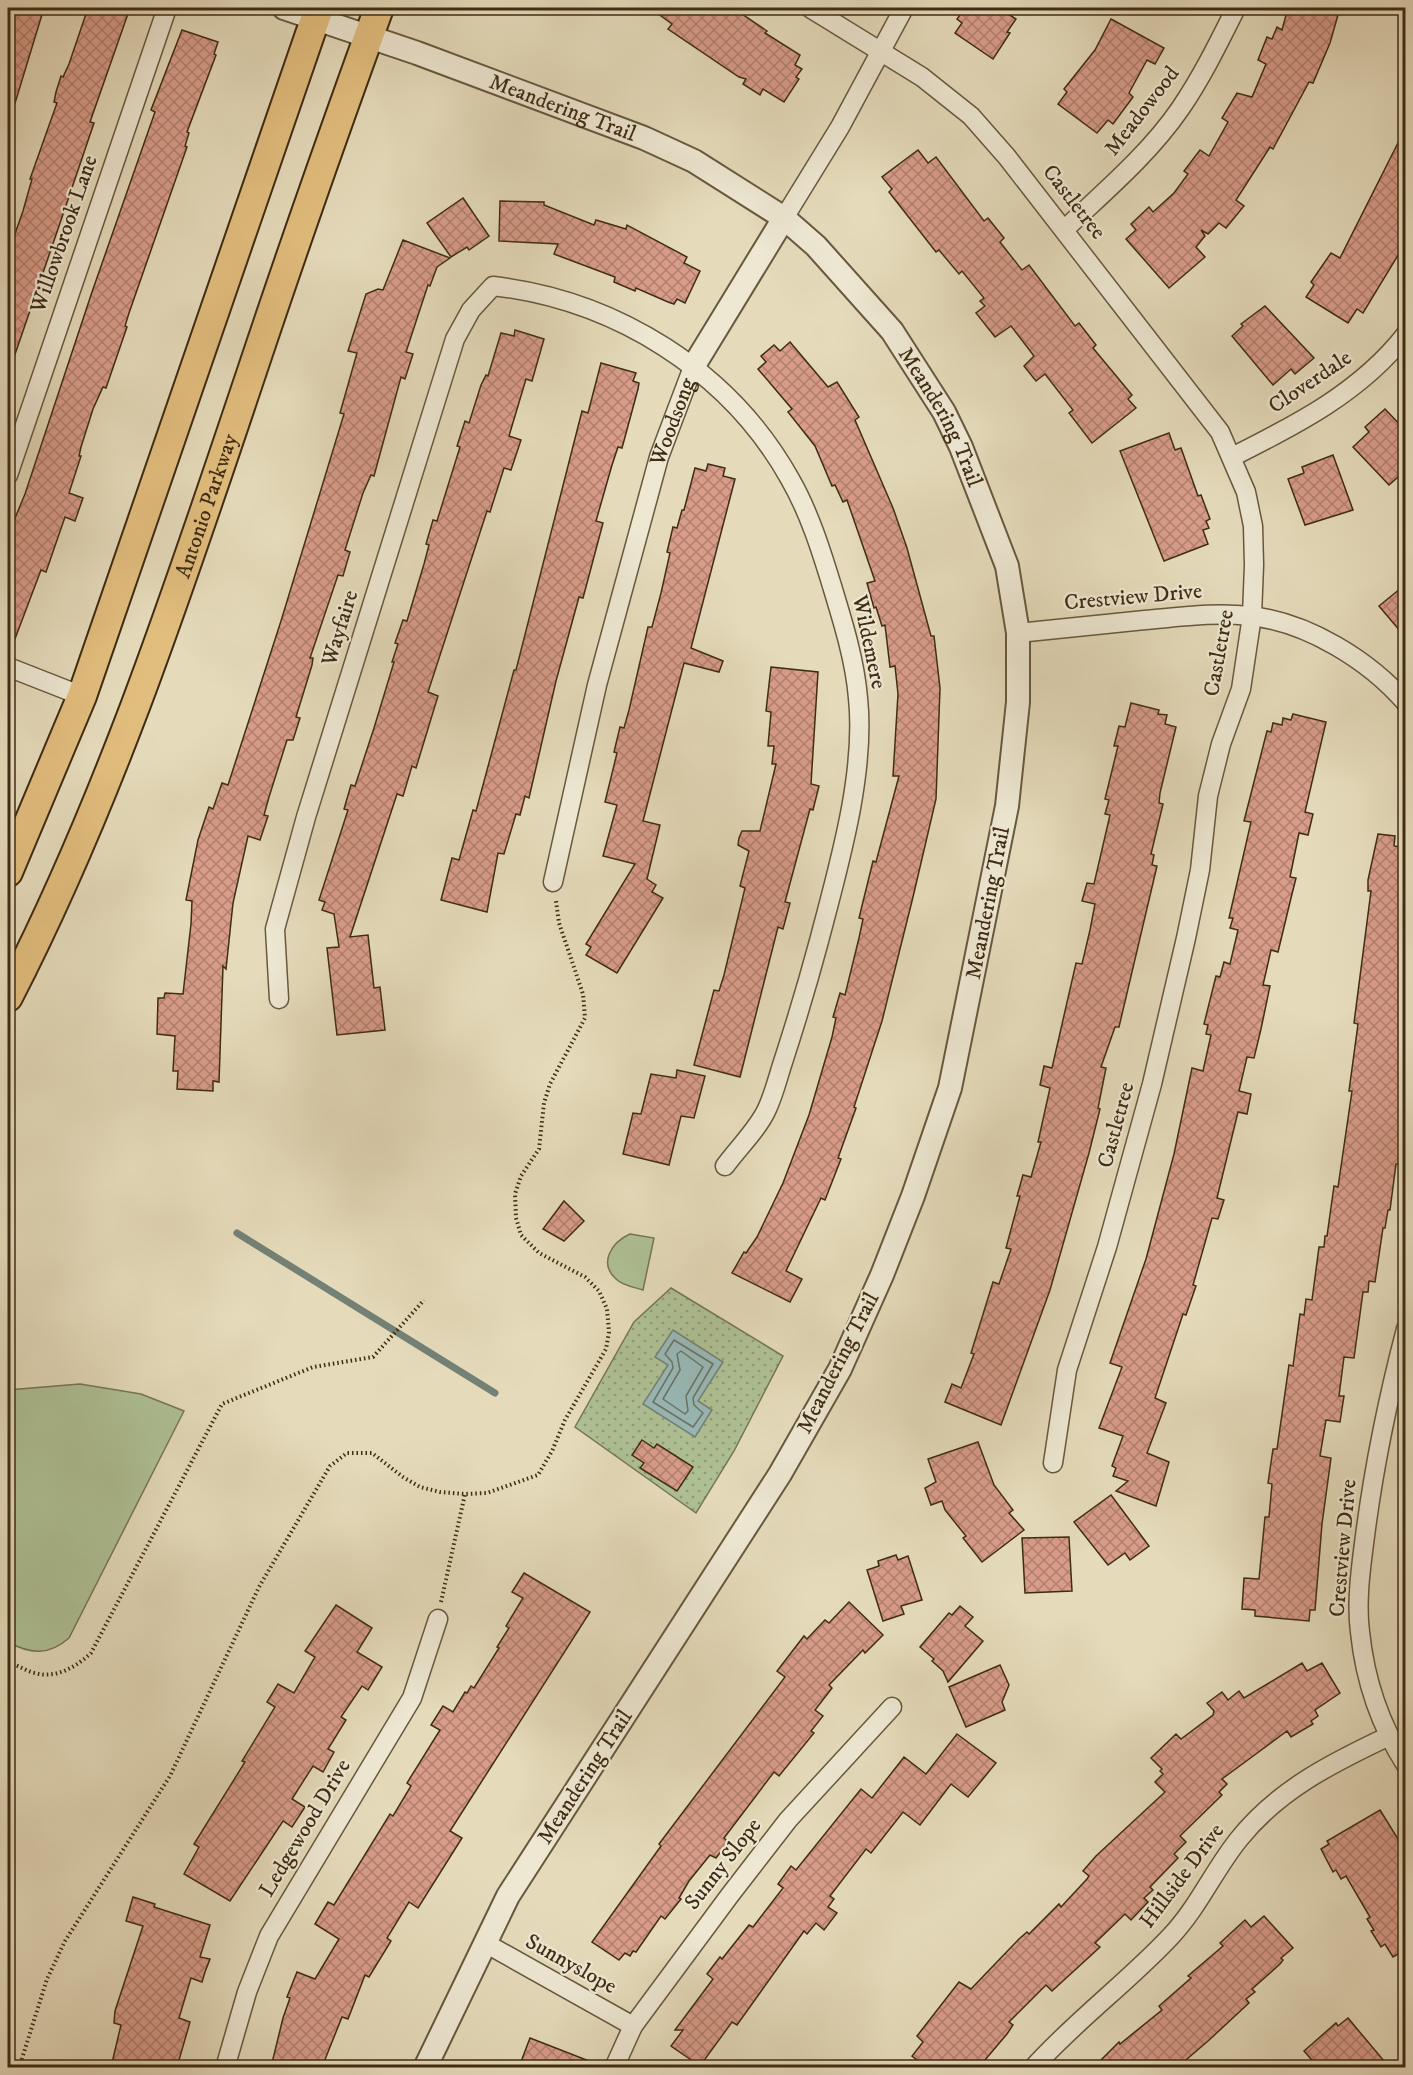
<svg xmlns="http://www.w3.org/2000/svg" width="1413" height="2075" font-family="'IM FELL DW Pica',serif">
<defs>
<pattern id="grass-dots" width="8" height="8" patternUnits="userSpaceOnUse" patternTransform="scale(1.5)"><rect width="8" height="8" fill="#aec195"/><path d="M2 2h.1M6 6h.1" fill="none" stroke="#8f9d78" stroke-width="1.8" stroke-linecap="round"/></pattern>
<pattern id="building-cross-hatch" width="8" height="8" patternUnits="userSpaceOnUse" patternTransform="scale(1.5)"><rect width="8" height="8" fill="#d89c89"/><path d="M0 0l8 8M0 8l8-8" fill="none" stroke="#b17f6f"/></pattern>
</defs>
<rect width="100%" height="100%" fill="#e5dbbb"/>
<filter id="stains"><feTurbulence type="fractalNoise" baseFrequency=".00333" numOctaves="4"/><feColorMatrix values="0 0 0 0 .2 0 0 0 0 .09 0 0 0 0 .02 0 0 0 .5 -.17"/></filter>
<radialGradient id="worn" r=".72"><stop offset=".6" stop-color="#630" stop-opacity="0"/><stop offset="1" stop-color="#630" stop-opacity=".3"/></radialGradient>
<polygon fill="url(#grass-dots)" stroke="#767654" stroke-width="1.5" points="671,1288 783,1356 734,1451 696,1513 575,1427 634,1322"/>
<g fill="#aec195" stroke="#767654" stroke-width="1.5">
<path d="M 630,1234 L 654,1238 L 643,1290 C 634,1287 623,1286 616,1279 C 598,1263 612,1242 630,1234 Z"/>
<path d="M 80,1384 L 141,1394 L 184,1411 L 69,1638 C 49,1656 30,1654 8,1642 L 8,1390 Z"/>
</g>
<polygon fill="#98b9b7" stroke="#748176" stroke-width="1.5" points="673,1330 723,1362 698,1401 712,1410 695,1437 643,1404 668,1365 655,1357"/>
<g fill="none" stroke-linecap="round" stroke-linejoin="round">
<g stroke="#6c7266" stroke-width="1.5">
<polygon points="674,1340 713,1364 693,1398 694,1405 703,1413 693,1427 653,1402 673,1368 672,1362 665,1354"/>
<polygon points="681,1351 703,1367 686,1396 688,1411 685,1414 663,1399 680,1370 677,1354"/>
</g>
<polyline stroke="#748176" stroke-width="7" points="237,1233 495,1393"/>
</g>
<g fill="url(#building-cross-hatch)" stroke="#3f2c14" stroke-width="1.5">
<polygon points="8,8 44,8 12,113 8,113"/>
<polygon points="88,8 130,8 90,122 94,123 59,226 11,366 8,366 8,244 11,245 23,211 32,179 30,179 57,103 54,102 56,92 61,76 63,77 69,64"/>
<polygon points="650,8 733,8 767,31 765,33 800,55 795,65 802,69 796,77 799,79 784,102 763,89 760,95 743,84 746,79 739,77 668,29 672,24"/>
<polygon points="965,8 999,8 1016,19 1007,32 1010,33 993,59 955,33 962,23 957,19"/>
<polygon points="1288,8 1340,8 1330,43 1313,83 1309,82 1273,149 1270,147 1236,200 1244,206 1226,228 1219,223 1208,234 1201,230 1205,236 1196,247 1205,257 1169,288 1126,239 1136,230 1131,224 1149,207 1153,212 1174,193 1188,174 1184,171 1200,150 1209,156 1228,122 1222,118 1237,93 1252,97 1266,64 1258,60 1267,37 1272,39 1277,27 1282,30"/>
<polygon points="1111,19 1164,48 1155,64 1147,60 1129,93 1133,97 1113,124 1108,120 1097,133 1058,104 1067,92 1064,89 1095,50"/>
<polygon points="182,30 218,42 214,54 216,55 187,132 189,133 185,146 187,147 129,313 125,326 127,327 106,388 103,387 93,409 81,447 79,456 81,456 69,493 83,498 75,521 65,517 46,572 41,570 10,652 8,652 8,535 25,494 92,292 155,112 151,110"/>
<polygon points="1406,127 1406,242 1363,313 1357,309 1348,323 1306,297 1314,285 1311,282 1331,253 1340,258"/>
<polygon points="918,150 928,163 936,157 984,221 988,218 1004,238 1000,242 1022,270 1029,265 1075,326 1079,323 1096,345 1093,348 1132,395 1128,399 1136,408 1092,443 1069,413 1073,410 1045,374 1036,381 1024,366 1034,356 1011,326 995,337 976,313 985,306 980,301 984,298 962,271 959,274 939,250 936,252 889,192 892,189 882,177"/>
<polygon points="463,198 489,236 469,250 467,247 451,257 427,223"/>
<polygon points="500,201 544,202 544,205 594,225 596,220 626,229 627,225 687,257 684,263 700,271 685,303 677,299 674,304 668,302 636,288 635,291 614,282 615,277 554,254 558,244 499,241"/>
<polygon points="403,240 450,258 437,267 430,286 428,285 406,352 413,354 405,379 401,377 374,476 371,475 363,493 345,550 350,552 343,576 338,575 310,658 313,658 312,665 296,717 300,718 293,740 287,740 269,797 264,815 268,816 260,840 248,836 233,903 226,969 223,966 219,1082 213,1081 213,1091 177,1089 178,1071 173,1071 175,1036 157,1034 158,998 164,998 165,993 183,994 191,924 192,901 186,900 198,840 209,807 213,809 222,783 228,785 281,621 344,414 340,413 357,353 348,351 366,294 378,289 383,290"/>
<polygon points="1265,306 1314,358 1295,374 1291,369 1273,385 1232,336 1243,326 1241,324"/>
<polygon points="515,330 544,339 532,381 526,379 509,436 521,440 511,470 504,468 490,512 487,511 428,692 438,696 416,768 412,766 403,796 397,794 350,937 368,935 374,988 380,987 385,1030 337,1035 327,948 339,947 334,914 322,910 325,902 319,900 348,810 344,809 351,785 355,786 374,728 394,662 392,662 398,644 395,643 403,620 407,621 424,564 429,545 426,544 433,520 437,521 460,447 457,446 465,421 469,423 481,385 486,375 488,376 501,333 514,336"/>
<polygon points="790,342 828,387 837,382 859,417 855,420 893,508 907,548 931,636 934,636 940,688 936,799 913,897 882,1021 854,1107 856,1108 838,1158 841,1159 825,1200 821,1198 786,1271 802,1279 790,1302 732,1273 744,1252 746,1253 757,1237 783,1183 809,1115 832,1037 836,1018 833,1017 840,993 845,995 859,938 863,919 859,918 873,861 876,862 899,776 893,776 898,694 895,666 890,667 885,625 882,626 876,607 874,608 867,583 875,581 847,500 843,502 835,485 832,486 815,446 788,412 792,409 758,369 766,362 761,356 774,345 780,351"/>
<polygon points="601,363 636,373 633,381 639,383 638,389 622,448 618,447 612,465 596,521 603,523 583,598 579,597 556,681 529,798 525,796 520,815 516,814 504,854 498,853 487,912 441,900 452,858 459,860 473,810 476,811 514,670 516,670 582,411 588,413"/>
<polygon points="1385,409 1406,431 1406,470 1389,485 1353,447 1369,432 1365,427"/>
<polygon points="1169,433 1175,450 1181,448 1198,496 1201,495 1210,519 1206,521 1209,528 1203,530 1208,544 1164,561 1120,451"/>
<polygon points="1333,455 1353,510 1305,525 1288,479 1304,473 1302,467"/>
<polygon points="708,464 725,468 723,476 735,479 691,648 723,661 719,672 684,663 643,821 660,825 647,879 656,885 652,892 663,898 617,973 586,955 591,947 586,944 635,864 603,856 617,805 605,802 617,753 614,752 620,727 624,728 629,710 648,627 652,627 661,593 670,553 667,552 673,527 677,528 682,510 684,510 695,468 706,471"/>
<polygon points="1406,584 1406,638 1379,606"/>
<polygon points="771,667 818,672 811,784 819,786 813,810 810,809 785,902 790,903 783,929 778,927 740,1077 694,1065 714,990 719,991 724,975 745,888 740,886 749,851 738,845 739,838 742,831 760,831 776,764 772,764 774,746 768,746 771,712 766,711"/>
<polygon points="1131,703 1159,710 1158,714 1167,715 1165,724 1176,727 1160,793 1159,803 1163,804 1151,854 1154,855 1152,865 1157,866 1119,1027 1115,1027 1101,1067 1106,1068 1098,1108 1100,1109 1089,1153 1050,1290 1001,1425 945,1402 952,1384 961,1388 974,1354 971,1353 993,1282 999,1284 1011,1249 1006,1248 1020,1196 1017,1196 1023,1175 1031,1177 1041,1142 1038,1142 1050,1088 1040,1085 1044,1066 1052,1068 1076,963 1082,964 1090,930 1095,904 1082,901 1087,883 1094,884 1110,815 1105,814 1109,800 1105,799 1118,746 1114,746 1119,726 1125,727"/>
<polygon points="1293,714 1326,722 1305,812 1313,814 1308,835 1299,833 1290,877 1296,878 1291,898 1278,952 1271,950 1263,985 1270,986 1261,1029 1254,1058 1247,1057 1239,1091 1251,1094 1247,1114 1238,1112 1217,1198 1224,1200 1218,1219 1212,1218 1193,1285 1196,1286 1186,1315 1183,1314 1155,1398 1166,1403 1147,1453 1169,1462 1156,1506 1116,1491 1128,1481 1113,1476 1116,1468 1112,1466 1123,1436 1099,1428 1122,1367 1110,1363 1146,1259 1174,1154 1192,1068 1203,1071 1211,1035 1206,1034 1208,1025 1204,1024 1216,976 1220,977 1224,962 1230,964 1238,930 1230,928 1233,918 1229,918 1251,822 1244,821 1267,731 1271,732 1273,723 1282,725 1283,718 1291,720"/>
<polygon points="1378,834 1395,836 1394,846 1406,848 1406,1099 1399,1138 1404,1138 1400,1164 1396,1164 1390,1210 1388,1210 1385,1228 1383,1228 1375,1282 1369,1281 1368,1292 1363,1292 1354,1358 1344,1357 1339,1396 1344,1396 1340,1422 1326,1420 1320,1456 1331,1458 1322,1524 1315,1610 1310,1610 1309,1621 1255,1616 1255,1610 1242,1609 1244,1578 1259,1579 1265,1517 1269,1517 1272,1484 1268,1483 1273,1449 1277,1449 1289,1365 1293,1366 1300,1314 1304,1315 1306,1299 1312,1300 1319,1247 1324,1247 1325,1236 1327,1236 1334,1186 1338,1187 1352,1091 1349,1091 1358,1024 1354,1023 1371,891 1368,891 1368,880"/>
<polygon points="677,1070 705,1076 694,1118 681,1116 669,1165 623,1154 633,1113 641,1114 651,1074 676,1078"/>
<polygon points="564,1201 584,1221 564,1241 543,1229"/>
<polygon points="642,1440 654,1448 657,1444 693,1467 677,1491 640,1468 644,1463 632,1455"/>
<polygon points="978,1442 994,1485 1013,1510 1009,1513 1024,1530 982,1562 963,1538 966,1536 945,1510 942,1501 931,1505 925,1488 936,1482 928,1459"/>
<polygon points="1111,1495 1149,1546 1130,1560 1125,1553 1108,1565 1074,1522"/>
<polygon points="1069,1537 1072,1591 1025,1593 1022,1538"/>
<polygon points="896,1555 898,1560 908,1556 922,1600 901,1606 904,1614 883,1621 867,1570 879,1566 878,1561"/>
<polygon points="524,1573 590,1612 450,1831 462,1838 418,1908 409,1902 387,1938 391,1941 369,1977 365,1975 348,2019 342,2017 322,2067 271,2067 283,2018 290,1998 287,1997 297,1972 315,1979 339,1939 315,1924 328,1902 334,1905 390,1814 393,1816 411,1786 407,1783 440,1730 431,1725 443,1706 453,1712 465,1692 467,1693 471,1686 474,1688 499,1648 497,1647 509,1628 506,1626 523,1598 512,1592"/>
<polygon points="849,1602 883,1635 865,1653 863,1650 829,1685 832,1688 815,1710 823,1716 811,1731 814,1733 779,1776 774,1772 724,1838 728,1842 716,1858 710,1855 689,1881 679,1898 681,1899 665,1919 661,1916 636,1952 633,1951 630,1956 625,1953 619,1960 592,1942 661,1846 659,1844 785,1677 777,1671 804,1636 807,1639 825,1620 829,1623"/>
<polygon points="336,1605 372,1628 357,1652 382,1667 368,1690 362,1686 341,1717 346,1720 328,1749 334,1752 323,1772 313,1766 292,1799 305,1807 292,1827 283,1821 230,1901 184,1874 199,1847 194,1844 245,1762 242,1761 275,1707 267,1702 278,1684 294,1693 315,1657 305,1651"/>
<polygon points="960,1606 973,1617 965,1626 983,1641 948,1682 943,1671 932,1661 934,1659 920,1647 949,1613 952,1615"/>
<polygon points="1302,1663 1307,1671 1322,1663 1340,1693 1315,1710 1318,1716 1311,1721 1313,1724 1291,1737 1287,1731 1222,1779 1227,1784 1219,1792 1222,1795 1180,1836 1186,1842 1174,1854 1178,1858 1150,1887 1153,1890 1144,1898 1148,1902 1131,1920 1125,1914 1095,1943 1100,1947 1052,1991 1046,1985 1009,2022 1013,2025 1007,2034 979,2067 926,2067 912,2056 923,2042 917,2036 959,1982 971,1989 1019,1939 1027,1932 1029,1934 1059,1904 1061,1907 1087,1879 1089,1876 1083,1871 1096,1856 1165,1792 1155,1782 1163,1774 1160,1771 1162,1769 1151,1758 1176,1734 1181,1739 1213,1715 1214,1711 1207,1703 1222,1692 1228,1700 1239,1691 1244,1698"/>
<polygon points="1000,1665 1009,1685 1002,1702 1005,1710 966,1727 949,1687"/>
<polygon points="957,1734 996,1763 968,1797 951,1784 920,1825 903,1812 871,1853 866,1849 830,1896 834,1899 828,1907 837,1913 824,1930 816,1923 807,1934 804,1931 737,2025 732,2022 700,2066 671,2046 683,2030 675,2030 713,1979 707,1974 720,1957 722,1959 749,1925 753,1927 783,1888 778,1884 791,1866 796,1870 861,1789 872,1798 904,1757 926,1774"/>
<polygon points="1380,1810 1406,1852 1406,1949 1393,1957 1385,1944 1381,1947 1371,1931 1374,1930 1367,1919 1370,1917 1346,1876 1341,1879 1336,1870 1333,1872 1321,1849 1329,1844 1327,1841"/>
<polygon points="133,1897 155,1904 154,1907 210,1925 200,1957 210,1959 205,1972 202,1982 191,1978 179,2018 190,2022 177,2067 111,2067 121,2025 114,2023 115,2011 143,1926 126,1921"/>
<polygon points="1264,1916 1293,1948 1281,1958 1283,1960 1280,1964 1252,1989 1255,1992 1246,1999 1249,2003 1208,2041 1180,2065 1175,2060 1167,2067 1094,2067 1119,2042 1120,2044 1162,2010 1159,2006 1191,1978 1188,1976 1223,1946 1220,1943 1245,1920 1251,1927"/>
<polygon points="1348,2018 1389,2067 1318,2067 1304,2051 1336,2023 1338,2026"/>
<polygon points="530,2038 602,2066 602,2067 519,2067"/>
</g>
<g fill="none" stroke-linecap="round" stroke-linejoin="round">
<defs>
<g id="minor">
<polyline points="810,8 922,77 971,116 1007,157 1220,432 1246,492 1253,526 1254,565 1252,616 1241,689 1221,744 1208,796 1200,870 1186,938 1152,1084 1107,1247 1067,1370 1053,1463"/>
<polyline points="784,218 840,127 904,8"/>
<path d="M 1065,229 C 1105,191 1149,154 1180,109 C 1202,77 1219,42 1236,8"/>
<path d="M 1232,457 C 1296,425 1361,392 1406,334"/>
<polyline points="8,475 167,8"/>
<path d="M 1018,633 C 1060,629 1103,624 1145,620 C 1180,617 1214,612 1250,616 C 1307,622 1369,660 1406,703"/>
<polyline points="8,667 82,696"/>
<path id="s1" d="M 553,882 L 597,685 L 659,457 L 693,367"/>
<path d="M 279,999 L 275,929 L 306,817 L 455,339 L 471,310 L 493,286 C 615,300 729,370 790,479 C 809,512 821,550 832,586 C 843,622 855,661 858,698 C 866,774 838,868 819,941 C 808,982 796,1022 783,1062 C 778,1077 774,1094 767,1109 C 758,1129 738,1148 725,1166"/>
<path d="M 1406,1329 C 1388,1398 1374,1466 1365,1536 C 1361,1567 1356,1601 1360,1632 C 1365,1680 1380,1725 1406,1765"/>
<polyline points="485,1943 633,2026"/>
<polyline points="225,2068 247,1992 269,1936 412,1698 438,1619"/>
<polyline points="614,2068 633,2026 730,1895 788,1820 892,1707"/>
<path d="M 1033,2068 C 1076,2020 1127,1983 1171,1936 C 1199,1906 1214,1870 1239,1839 C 1278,1790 1332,1763 1387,1737"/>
</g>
<g id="tertiary">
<path id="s2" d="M 284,8 L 417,53 L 644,138 L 694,161 L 784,218 L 816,246 L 892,331 L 944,412 L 961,447 L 1007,566 L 1018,633 L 1018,702 L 1007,806 L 950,1088 L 913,1196 L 882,1275 L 840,1369 L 780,1474 L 508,1896 L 425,2068"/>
<polyline points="693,367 784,218"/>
</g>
<g id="primary">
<polyline points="8,872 82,696 319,8"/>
<path id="s3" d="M 8,997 C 110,799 180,585 251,374 C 292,251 335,129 379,8"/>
</g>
</defs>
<use href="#minor" stroke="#68583e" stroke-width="21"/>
<use href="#tertiary" stroke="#68583e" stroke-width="26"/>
<use href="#primary" stroke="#3f2c14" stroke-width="32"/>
<g stroke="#3f2c14" stroke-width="4" stroke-dasharray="1.5 3" stroke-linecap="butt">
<polyline points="441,1602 465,1494"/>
<path d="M 8,1664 C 18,1664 25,1671 35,1673 C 56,1679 76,1667 91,1653 L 222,1404 L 313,1367 L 373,1357 L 424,1300"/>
<polyline points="19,2068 47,1979 65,1941 170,1776 259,1587 330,1466 347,1453 372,1453 403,1477 420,1487 440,1492 465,1494 487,1493 538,1475 552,1451 565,1420 606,1349 609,1332 607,1309 599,1291 585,1277 539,1253 521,1235 516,1218 515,1194 521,1176 539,1149 544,1103 550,1084 585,1018 583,994 559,923 556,901"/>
</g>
<use href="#minor" stroke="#eee8d3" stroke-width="18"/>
<use href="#tertiary" stroke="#eee8d3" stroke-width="22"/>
<use href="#primary" stroke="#e2be7e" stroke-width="28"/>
</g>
<g text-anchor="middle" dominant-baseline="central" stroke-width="4.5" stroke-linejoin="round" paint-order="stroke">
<g font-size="22" fill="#3f2c14" stroke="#eee8d3">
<text stroke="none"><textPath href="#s2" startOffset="296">Meandering Trail</textPath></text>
<text transform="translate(1142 111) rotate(-52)">Meadowood</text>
<text transform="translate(1074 202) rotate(52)">Castletree</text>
<text transform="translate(64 234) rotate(-71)">Willowbrook Lane</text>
<text transform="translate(1310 382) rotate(-34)">Cloverdale</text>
<text stroke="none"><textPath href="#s2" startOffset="800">Meandering Trail</textPath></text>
<text stroke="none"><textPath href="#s1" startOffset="476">Woodsong</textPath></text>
<text stroke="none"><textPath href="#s3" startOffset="530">Antonio Parkway</textPath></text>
<text transform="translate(1133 597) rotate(-5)">Crestview Drive</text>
<text transform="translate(340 628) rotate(-73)">Wayfaire</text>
<text transform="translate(869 642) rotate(78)">Wildemere</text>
<text transform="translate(1219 653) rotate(-80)">Castletree</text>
<text transform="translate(988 903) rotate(-79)">Meandering Trail</text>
<text transform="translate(1116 1125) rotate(-75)">Castletree</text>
<text transform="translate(838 1363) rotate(-63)">Meandering Trail</text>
<text transform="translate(1343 1548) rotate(-85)">Crestview Drive</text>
<text transform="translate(585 1777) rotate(-57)">Meandering Trail</text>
<text transform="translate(305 1828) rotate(-59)">Ledgewood Drive</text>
<text transform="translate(723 1864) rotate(-52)">Sunny Slope</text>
<text transform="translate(1182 1876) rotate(-53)">Hillside Drive</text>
<text transform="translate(571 1964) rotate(29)">Sunnyslope</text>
</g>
</g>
<rect width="1413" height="2075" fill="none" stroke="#e5dbbb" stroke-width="30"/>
<rect x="9" y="9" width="1395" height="2057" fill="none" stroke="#3f2c14" stroke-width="3"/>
<rect x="15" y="15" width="1383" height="2045" fill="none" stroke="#3f2c14" stroke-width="1.5"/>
<rect width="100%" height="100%" filter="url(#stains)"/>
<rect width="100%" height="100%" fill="url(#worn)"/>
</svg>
